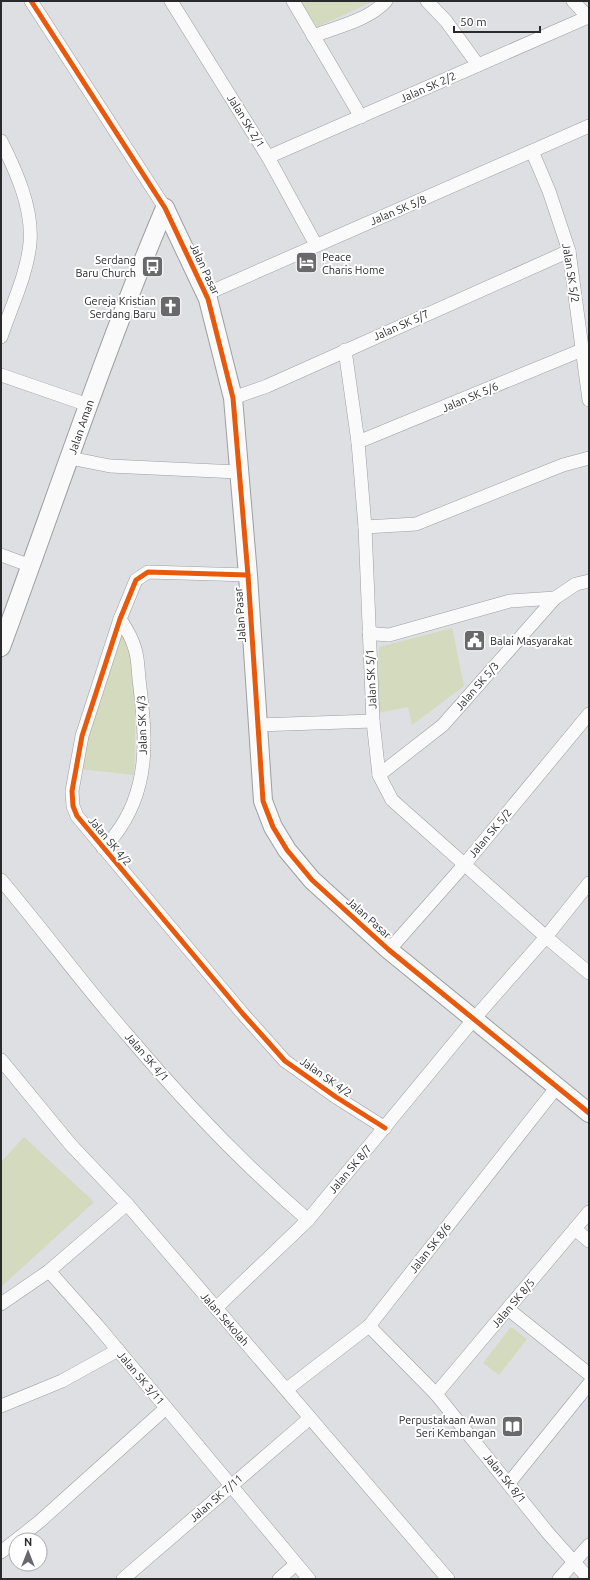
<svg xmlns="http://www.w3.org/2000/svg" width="590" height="1580" font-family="Ubuntu,sans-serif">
<rect width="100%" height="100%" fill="#dedfe3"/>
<g fill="#d3dabd">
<polygon points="301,1 374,1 317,27"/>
<polygon points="452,628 464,686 412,725 408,707 377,713 379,647"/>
<path d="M 124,635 C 138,654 135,748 134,775 L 80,769 L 88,733 L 119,638 Z"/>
<polygon points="24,1137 94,1202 1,1287 1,1162"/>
<polygon points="511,1327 527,1339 499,1375 483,1363"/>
</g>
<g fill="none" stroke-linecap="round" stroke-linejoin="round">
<defs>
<g id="street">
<polyline points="31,1 165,208"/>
<polyline points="171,1 268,157 316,245"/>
<polyline points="293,1 361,117"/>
<polyline points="427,1 446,21 478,65"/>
<polyline points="573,1 589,18"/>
<path d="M 313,36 C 337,27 369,20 386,1"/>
<path d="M 1,141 C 16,171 33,208 30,243 C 27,275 11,307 1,337"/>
<polyline points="532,151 549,191 569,251 589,400"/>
<polyline points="268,157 588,17"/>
<polyline points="206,294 589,126"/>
<polyline points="345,350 358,442 365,527 373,721 379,775 392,800 546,937 589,973"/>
<polyline points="1,375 88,405"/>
<polyline points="233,398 267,386 569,251"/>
<polyline points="358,442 582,350"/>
<polyline points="70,458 110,466 238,472"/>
<polyline points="365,527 416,524 563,465 589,458"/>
<polyline points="1,555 31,566"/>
<polyline points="248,575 148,572 136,580 120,619 82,736 72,791 73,806 77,816 243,1014 285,1061 336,1097 385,1128"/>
<polyline points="369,632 376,634 389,635 510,601 555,598"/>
<polyline points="257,725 373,721"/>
<polyline points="379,775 443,725 555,598 576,584 589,581"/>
<path d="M 103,848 C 120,832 133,809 139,785 C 148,751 143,714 139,679 C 138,669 138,658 135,649 C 132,638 126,628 120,619"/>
<path d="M 1,880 C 45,932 85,987 130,1038 C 185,1103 243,1164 308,1220"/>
<polyline points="389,950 464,865 589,714"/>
<polyline points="1,1060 71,1145 127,1204 448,1579"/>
<polyline points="575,1229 589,1241"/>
<polyline points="49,1271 97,1325 309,1579"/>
<polyline points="1,1304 49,1271 127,1204"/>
<polyline points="216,1308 308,1220 473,1020 546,937 589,883"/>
<polyline points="508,1309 589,1374"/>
<polyline points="369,1326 436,1394 548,1533 589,1579"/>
<polyline points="287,1389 369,1326 556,1088"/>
<polyline points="436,1394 589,1212"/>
<polyline points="1,1406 62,1381 118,1350"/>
<polyline points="509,1483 589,1384"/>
<polyline points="1,1552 39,1522 166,1408"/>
<polyline points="123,1579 310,1418"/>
<polyline points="279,1579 296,1564"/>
<polyline points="559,1579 589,1545"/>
</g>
<g id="secondary">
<polyline points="165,208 208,299 233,398 248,575 263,801 273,827 287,850 312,880 389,950 589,1113"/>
<path d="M 1,647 C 55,501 104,352 165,208"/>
</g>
</defs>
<use href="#street" stroke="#9d9ea0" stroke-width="14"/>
<use href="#secondary" stroke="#9d9ea0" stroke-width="20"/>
<use href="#street" stroke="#fafafb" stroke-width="13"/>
<use href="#secondary" stroke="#fafafb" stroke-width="18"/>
<defs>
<g id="cycleway">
<polyline points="31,1 165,208 208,299 233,398 248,575 263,801 273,827 287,850 312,880 389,950 589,1113"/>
<polyline points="248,575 148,572 136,580 120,619 82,736 72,791 73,806 77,816 243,1014 285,1061 336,1097 385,1128"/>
</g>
</defs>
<use href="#cycleway" stroke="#fff" stroke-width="8"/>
<use href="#cycleway" stroke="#e8590c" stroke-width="5"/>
</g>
<defs>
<symbol id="hotel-square" viewBox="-11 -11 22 22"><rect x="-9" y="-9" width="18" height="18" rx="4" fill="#69696d" stroke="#fff"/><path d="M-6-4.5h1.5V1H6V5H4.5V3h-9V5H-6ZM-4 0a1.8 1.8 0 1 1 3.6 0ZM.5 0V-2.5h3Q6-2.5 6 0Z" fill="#fff"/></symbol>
<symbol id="bus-square" viewBox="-11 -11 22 22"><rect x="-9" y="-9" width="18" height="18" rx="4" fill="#69696d" stroke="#fff"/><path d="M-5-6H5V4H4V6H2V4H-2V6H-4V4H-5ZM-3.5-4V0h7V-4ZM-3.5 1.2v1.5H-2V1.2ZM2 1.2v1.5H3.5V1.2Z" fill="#fff"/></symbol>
<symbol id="church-square" viewBox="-11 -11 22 22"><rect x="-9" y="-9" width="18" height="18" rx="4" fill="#69696d" stroke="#fff"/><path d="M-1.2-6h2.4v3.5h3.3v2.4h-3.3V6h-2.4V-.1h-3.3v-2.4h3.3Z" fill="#fff"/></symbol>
<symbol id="civic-square" viewBox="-11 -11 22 22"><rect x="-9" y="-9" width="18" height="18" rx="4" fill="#69696d" stroke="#fff"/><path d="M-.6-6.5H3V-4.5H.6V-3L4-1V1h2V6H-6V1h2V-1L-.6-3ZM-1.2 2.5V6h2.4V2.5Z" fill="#fff"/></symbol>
<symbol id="library-square" viewBox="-11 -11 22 22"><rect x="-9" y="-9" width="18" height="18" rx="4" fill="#69696d" stroke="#fff"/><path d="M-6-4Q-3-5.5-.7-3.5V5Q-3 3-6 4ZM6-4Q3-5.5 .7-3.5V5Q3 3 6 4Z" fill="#fff"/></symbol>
</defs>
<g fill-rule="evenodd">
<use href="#hotel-square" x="294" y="250" width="25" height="25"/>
<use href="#bus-square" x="140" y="254" width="25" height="25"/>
<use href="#church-square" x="158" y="294" width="25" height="25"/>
<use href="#civic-square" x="462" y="628" width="25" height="25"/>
<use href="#library-square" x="500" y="1414" width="25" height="25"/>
</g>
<g text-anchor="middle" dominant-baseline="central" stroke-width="4" stroke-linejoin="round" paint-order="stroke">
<g font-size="11" fill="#2a2a2d" stroke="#fff">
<text transform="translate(428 87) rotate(-24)">Jalan SK 2/2</text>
<text transform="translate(246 121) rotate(58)">Jalan SK 2/1</text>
<text transform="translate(398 210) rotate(-23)">Jalan SK 5/8</text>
<text transform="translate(205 269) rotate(65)">Jalan Pasar</text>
<text transform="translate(571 273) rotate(81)">Jalan SK 5/2</text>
<text transform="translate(401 325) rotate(-24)">Jalan SK 5/7</text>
<text transform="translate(470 397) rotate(-23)">Jalan SK 5/6</text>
<text transform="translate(81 427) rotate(-71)">Jalan Aman</text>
<text transform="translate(240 615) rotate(-94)">Jalan Pasar</text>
<text transform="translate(371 679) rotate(-93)">Jalan SK 5/1</text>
<text transform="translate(477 686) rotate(-49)">Jalan SK 5/3</text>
<text transform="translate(142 725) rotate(-92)">Jalan SK 4/3</text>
<text transform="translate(490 833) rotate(-50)">Jalan SK 5/2</text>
<text transform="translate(110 841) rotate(50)">Jalan SK 4/2</text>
<text transform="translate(369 918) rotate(42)">Jalan Pasar</text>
<text transform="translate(147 1057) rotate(49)">Jalan SK 4/1</text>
<text transform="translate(326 1077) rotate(35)">Jalan SK 4/2</text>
<text transform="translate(350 1169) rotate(-50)">Jalan SK 8/7</text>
<text transform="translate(430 1248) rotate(-52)">Jalan SK 8/6</text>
<text transform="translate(513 1303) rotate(-50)">Jalan SK 8/5</text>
<text transform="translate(225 1319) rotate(49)">Jalan Sekolah</text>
<text transform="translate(141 1378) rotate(50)">Jalan SK 3/11</text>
<text transform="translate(505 1478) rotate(51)">Jalan SK 8/1</text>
<text transform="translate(216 1498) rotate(-41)">Jalan SK 7/11</text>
</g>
<g font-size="11" fill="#2a2a2d" stroke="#fff" text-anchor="end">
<text x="322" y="257" text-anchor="start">Peace<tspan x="322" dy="13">Charis Home</tspan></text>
<text x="136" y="260">Serdang<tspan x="136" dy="13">Baru Church</tspan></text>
<text x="156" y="301">Gereja Kristian<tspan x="156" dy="13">Serdang Baru</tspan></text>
<text x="490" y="641" text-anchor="start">Balai Masyarakat</text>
<text x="496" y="1420">Perpustakaan Awan<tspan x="496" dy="13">Seri Kembangan</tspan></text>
</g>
</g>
<rect width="590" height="1580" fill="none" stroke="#2a2a2d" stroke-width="4"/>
<g transform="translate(28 1552)"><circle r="19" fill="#ffffff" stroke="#aaaaab"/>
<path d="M0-3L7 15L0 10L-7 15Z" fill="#69696d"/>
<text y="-6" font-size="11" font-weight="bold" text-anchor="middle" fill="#2a2a2d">N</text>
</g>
<path d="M454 26v6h86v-6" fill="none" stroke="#2a2a2d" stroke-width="2"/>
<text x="460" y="26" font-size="12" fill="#2a2a2d" stroke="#ffffff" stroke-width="3" paint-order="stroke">50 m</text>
</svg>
